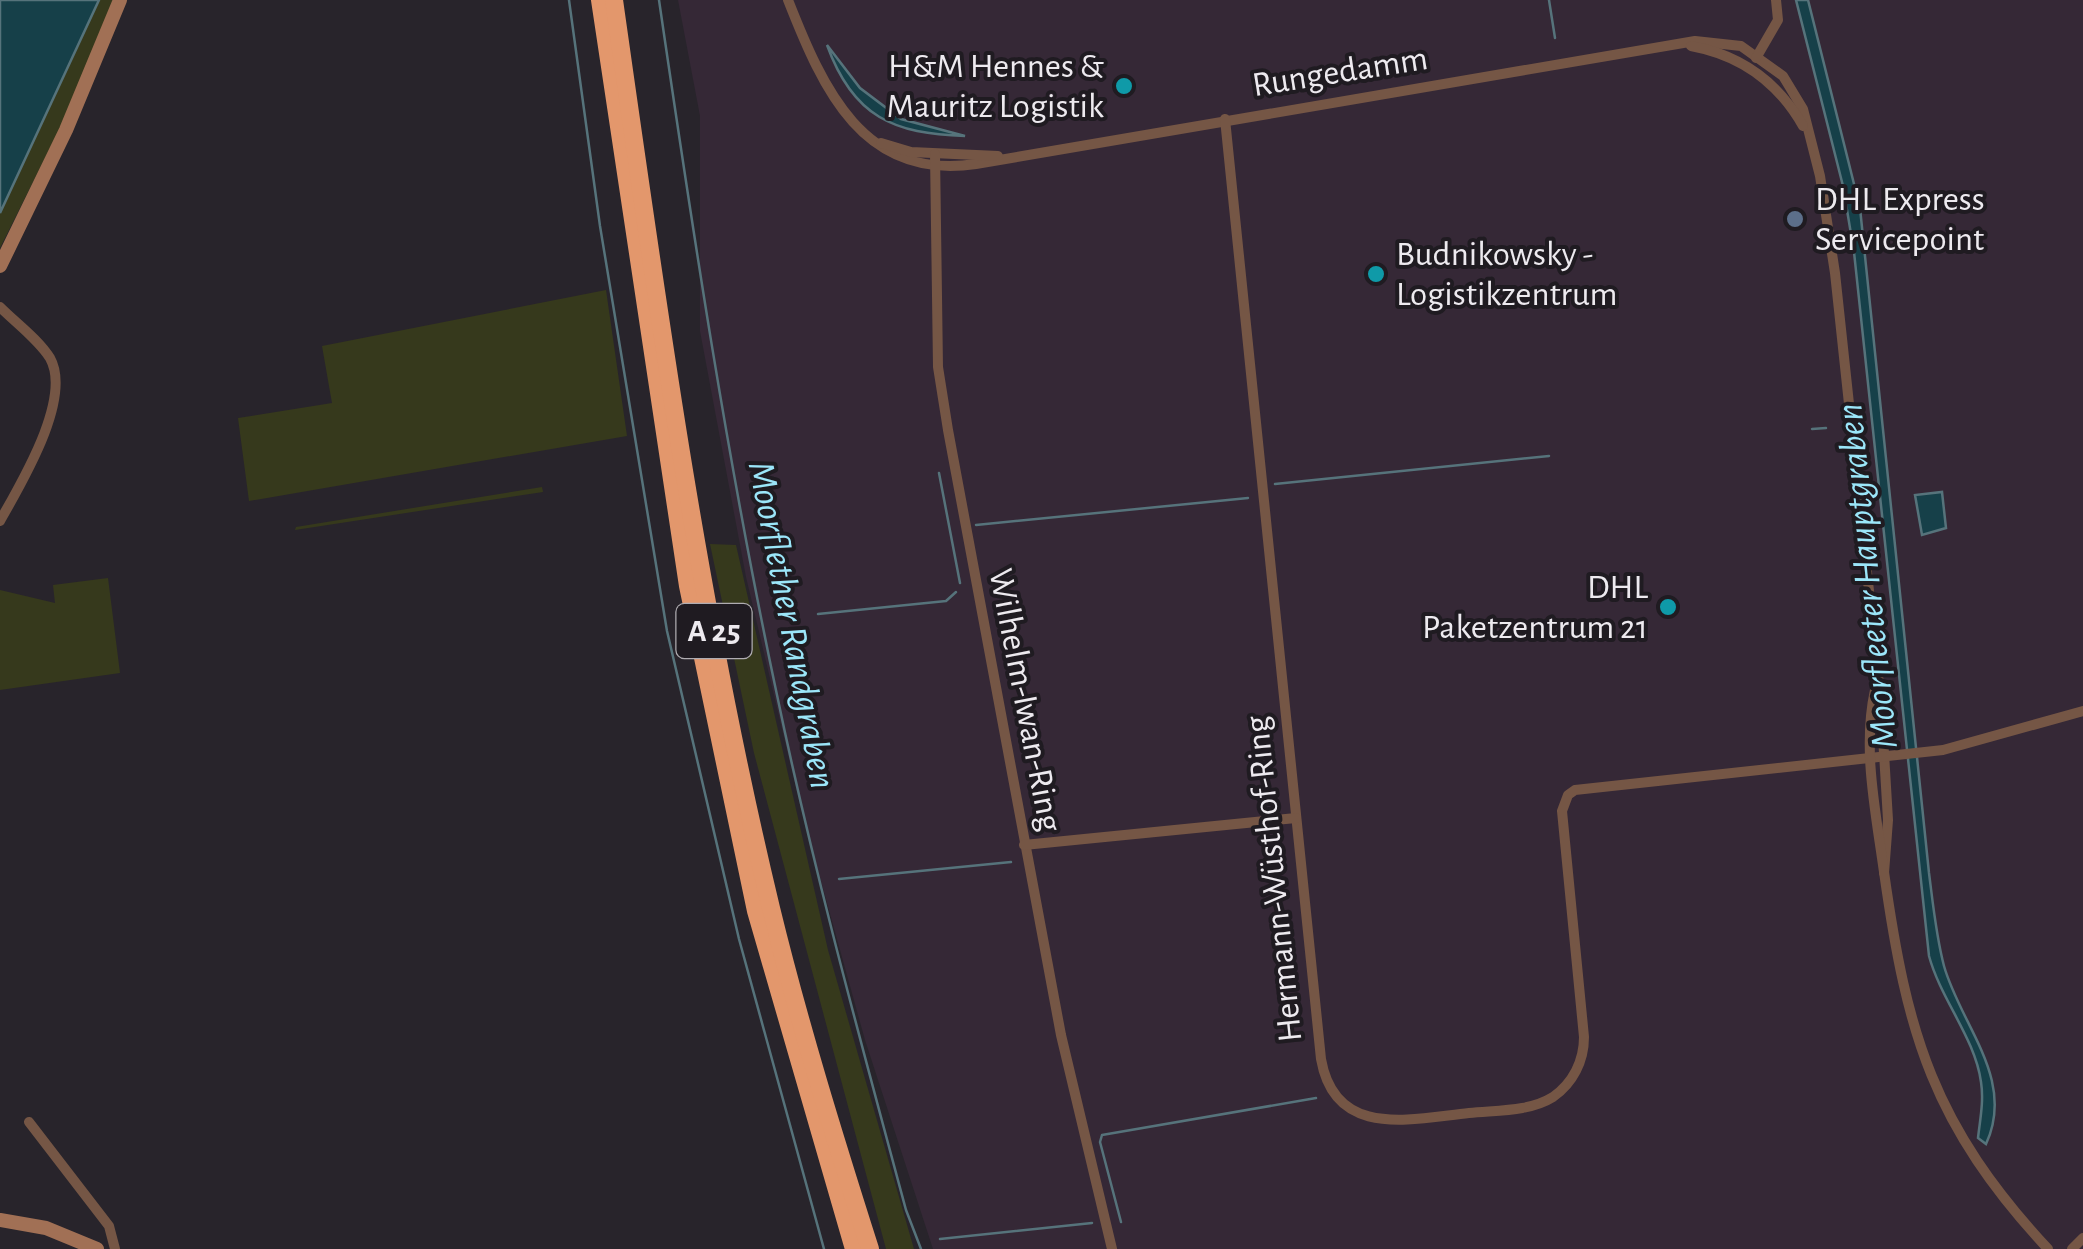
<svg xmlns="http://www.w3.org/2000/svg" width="2083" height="1249" font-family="'Alegreya Sans',sans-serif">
<rect width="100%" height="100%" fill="#28242b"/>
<polygon fill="#352836" points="678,0 2083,0 2083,1249 933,1249 865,1040 801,809 746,577 700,331 700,116"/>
<g fill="#36391c">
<polygon points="99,0 113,0 62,124 0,248 0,213"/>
<polygon points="606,290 627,436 249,501 238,418 332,403 322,346"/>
<polygon points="542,487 543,492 295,530 296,527"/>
<polygon points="710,544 736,545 828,950 914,1249 886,1249 754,753"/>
<polygon points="108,578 120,673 0,690 0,590 55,603 53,585"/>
</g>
<g fill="#164049" stroke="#56737b" stroke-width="2.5">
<polygon points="0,0 99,0 0,213"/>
<path d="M 1796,0 L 1808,0 L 1860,208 L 1929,873 C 1933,904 1936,936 1944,966 C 1961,1026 2016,1079 1986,1144 L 1978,1138 C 1980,1120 1984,1101 1981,1082 C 1975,1038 1941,1000 1929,956 L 1854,252 L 1843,186 Z"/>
<path d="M 827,45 L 860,88 L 901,119 L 965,136 C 894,134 853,117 827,45 Z"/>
<polygon points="1942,492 1946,528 1922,535 1915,495"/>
</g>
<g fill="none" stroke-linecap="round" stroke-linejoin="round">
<g stroke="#56737b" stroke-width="2.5">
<polyline points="569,0 600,226 667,631 739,939 824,1249"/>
<path d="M 659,0 C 693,233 728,465 777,695 C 813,868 860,1039 906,1210 L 921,1249"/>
<polyline points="1549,0 1555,38"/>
<polyline points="1812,429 1826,428"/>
<polyline points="939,473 960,583"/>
<polyline points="1275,484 1549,456"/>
<polyline points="976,525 1248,498"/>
<polyline points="818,614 946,601 956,592"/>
<polyline points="839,879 1011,862"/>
<polyline points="1121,1222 1100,1142 1102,1135 1316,1098"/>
<polyline points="940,1239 1092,1223"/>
</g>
<g stroke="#755645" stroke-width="10">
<path d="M 788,0 C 823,89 863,181 976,164 L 1695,41 L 1741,46 L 1783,76 L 1803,109 L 1820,176 L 1835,273 L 1881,703 L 1888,820 L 1884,873"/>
<path d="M 1691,46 C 1740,55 1778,82 1803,126"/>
<polyline points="1756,58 1778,20 1776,0"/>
<path d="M 1225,119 L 1321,1059 C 1335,1139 1410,1119 1469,1113 C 1496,1110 1529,1112 1553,1097 C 1573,1083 1584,1061 1584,1037 L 1562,811 L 1568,795 L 1575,790 L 1943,750 L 2083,711"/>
<polyline points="881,143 911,152 998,156"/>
<polyline points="935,154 938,367 948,430 1061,1035 1112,1249"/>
<path d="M 0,307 C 16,323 38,339 50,358 C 73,399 20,485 0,521"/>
<path d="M 1875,690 C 1862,749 1876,813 1884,872 C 1907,1035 1933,1125 2048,1249"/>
<polyline points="1024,845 1296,818"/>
<polyline points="29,1122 109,1226 115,1249"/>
<polyline points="2072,1249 2083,1238"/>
</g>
<g stroke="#a17055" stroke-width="14">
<polyline points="0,266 66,130 120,0"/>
<polyline points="0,1220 46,1228 97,1249"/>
</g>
<g stroke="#e3976c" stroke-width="18">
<polyline points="600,0 688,586 756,911 854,1249"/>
<path d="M 614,0 C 657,304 699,610 771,908 C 799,1023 834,1136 870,1249"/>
</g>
</g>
<g fill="#0f9aa8" stroke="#1f1b21" stroke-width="4">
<circle cx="1124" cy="86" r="10"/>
<circle cx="1376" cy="274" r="10"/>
<circle cx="1668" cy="607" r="10"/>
</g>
<circle fill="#5c6f8a" stroke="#1f1b21" stroke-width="4" cx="1795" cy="219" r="10"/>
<g text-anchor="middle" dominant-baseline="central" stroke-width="8" stroke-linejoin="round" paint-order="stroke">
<rect fill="#1f1b21" stroke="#afacb1" stroke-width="2.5" x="676.5" y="604" width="75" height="54" rx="8"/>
<g font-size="32" font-weight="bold" fill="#edeaef">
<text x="714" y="631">A 25</text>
</g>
<g font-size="35" fill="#edeaef" stroke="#1f1b21" text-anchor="end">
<text x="1104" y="66">H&amp;M Hennes &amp;<tspan x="1104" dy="40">Mauritz Logistik</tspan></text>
<text x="1815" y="199" text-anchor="start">DHL Express<tspan x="1815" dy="40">Servicepoint</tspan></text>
<text x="1396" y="254" text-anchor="start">Budnikowsky -<tspan x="1396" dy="40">Logistikzentrum</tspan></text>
<text x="1648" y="587">DHL<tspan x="1648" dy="40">Paketzentrum 21</tspan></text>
</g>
<g font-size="35" fill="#edeaef" stroke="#1f1b21">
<text transform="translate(1340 72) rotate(-9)">Rungedamm</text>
<text transform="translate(1025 700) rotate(79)">Wilhelm-Iwan-Ring</text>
<text transform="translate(1274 879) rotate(-96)">Hermann-Wüsthof-Ring</text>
</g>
<g font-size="38" font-style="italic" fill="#9be6f9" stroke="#1f1b21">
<text transform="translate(1868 576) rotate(-96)">Moorfleeter Hauptgraben</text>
<text transform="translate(791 625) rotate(79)">Moorflether Randgraben</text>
</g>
</g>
</svg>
